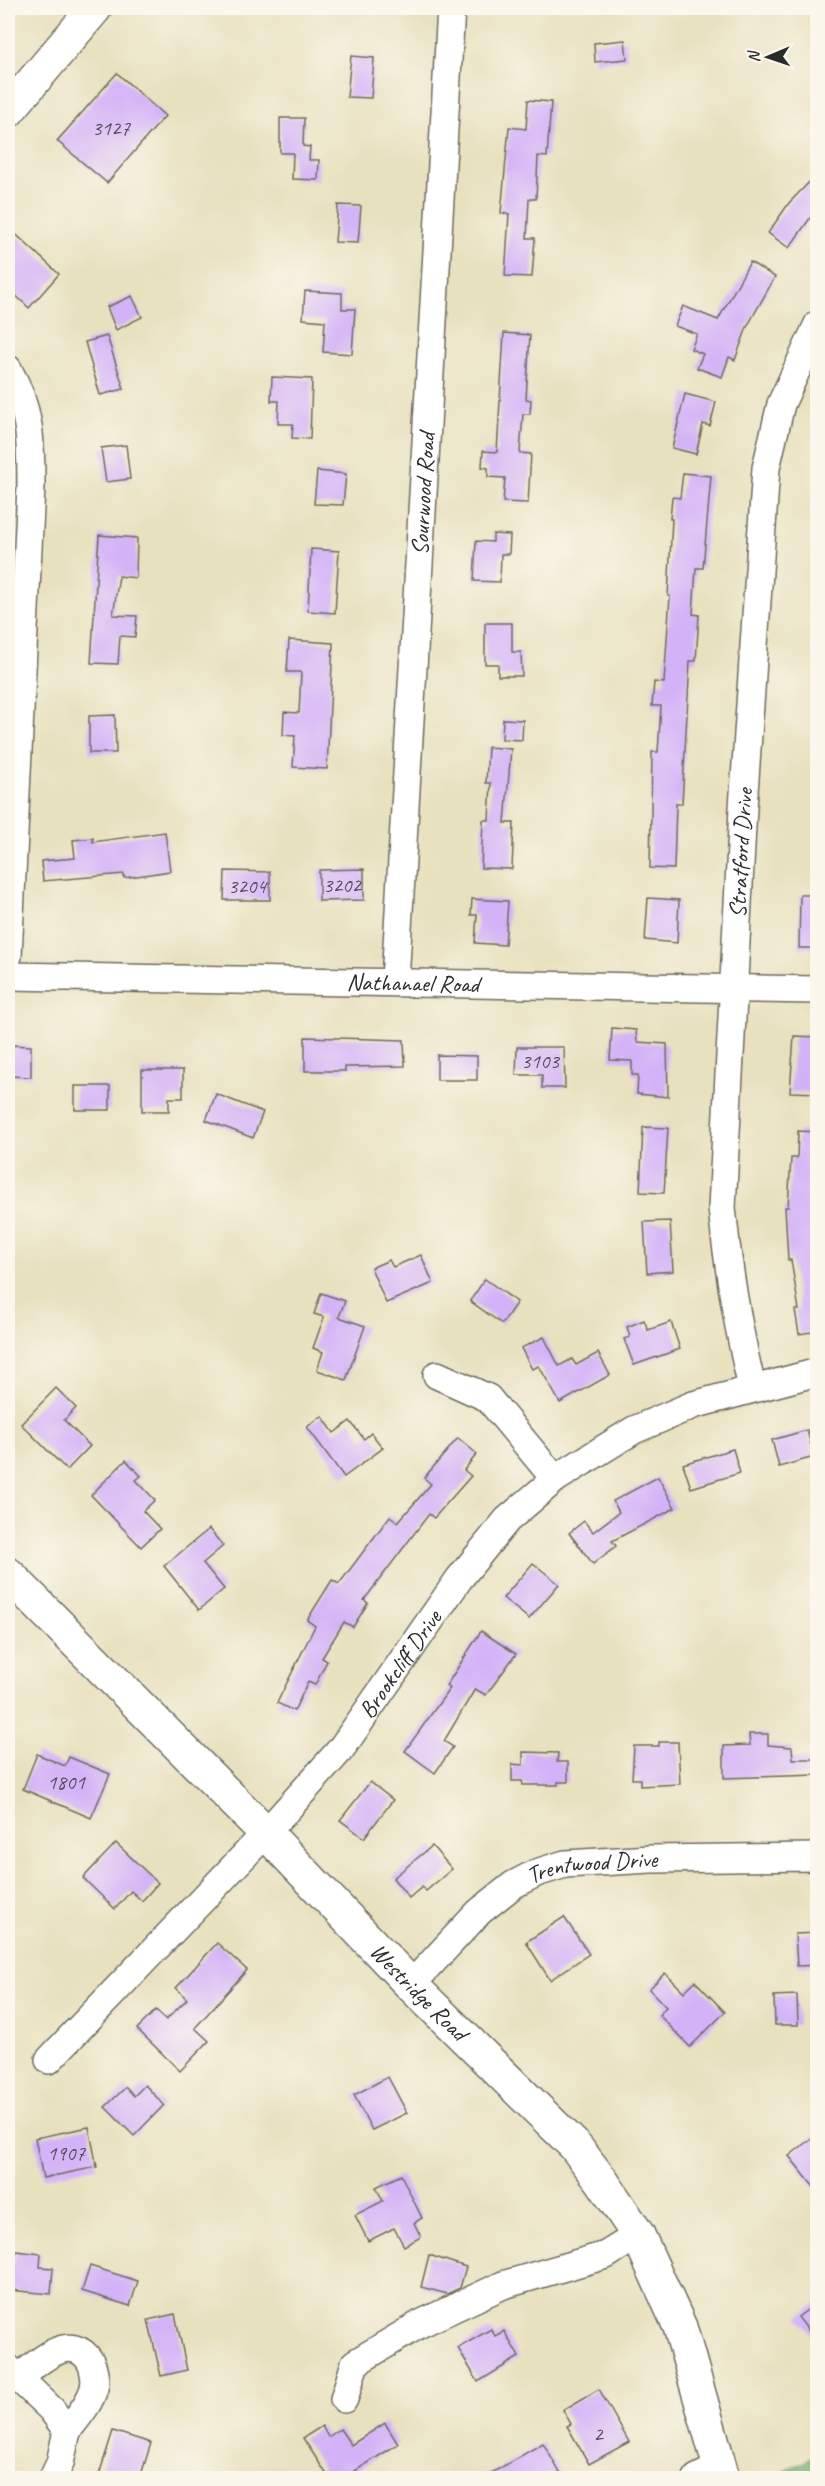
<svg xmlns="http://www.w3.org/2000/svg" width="825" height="2486" font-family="Caveat,sans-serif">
<rect width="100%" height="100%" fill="#fbf7ec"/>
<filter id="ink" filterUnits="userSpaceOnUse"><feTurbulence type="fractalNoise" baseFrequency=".0167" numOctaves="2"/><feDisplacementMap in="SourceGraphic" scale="12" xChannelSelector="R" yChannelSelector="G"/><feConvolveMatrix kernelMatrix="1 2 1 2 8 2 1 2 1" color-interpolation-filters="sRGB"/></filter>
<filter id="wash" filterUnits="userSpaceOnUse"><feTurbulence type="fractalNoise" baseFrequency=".008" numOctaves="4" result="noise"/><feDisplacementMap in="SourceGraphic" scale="24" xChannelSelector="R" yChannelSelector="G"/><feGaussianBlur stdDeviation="1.35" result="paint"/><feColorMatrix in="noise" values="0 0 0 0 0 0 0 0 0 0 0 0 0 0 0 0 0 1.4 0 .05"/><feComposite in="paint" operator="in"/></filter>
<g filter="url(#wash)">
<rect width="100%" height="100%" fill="#e8e1bf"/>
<polygon fill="#82b874" stroke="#567250" stroke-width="1.5" points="817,2454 817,2478 779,2478 784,2472"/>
<g id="blocks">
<g fill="#d4b2f7">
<polygon points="625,40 627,59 595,62 594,43"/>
<polygon points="351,56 374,58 371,98 347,97"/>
<polygon points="117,73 165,116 107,183 57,141"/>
<polygon points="528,100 551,102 547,157 538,156 536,199 529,199 527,238 535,238 532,277 505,276 509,214 501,213 509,127 526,129"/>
<polygon points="280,118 304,118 303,146 310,147 309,160 319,160 318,180 292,179 293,153 280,153"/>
<polygon points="818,173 818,207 789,248 768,233 789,203"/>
<polygon points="338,205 361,206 358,243 335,242"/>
<polygon points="8,227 59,274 29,308 8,288"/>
<polygon points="750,262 775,277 747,327 735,360 729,357 722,377 697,368 703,354 691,349 697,334 675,326 683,306 718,320"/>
<polygon points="305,291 342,293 342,309 355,309 352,354 323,352 325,321 303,319"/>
<polygon points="132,296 142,317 116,330 107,307"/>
<polygon points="504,333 530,335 526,399 531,400 530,414 523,414 520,453 531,454 528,503 503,502 505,478 488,477 488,468 482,467 483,451 497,452"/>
<polygon points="107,336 124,389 100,395 85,342"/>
<polygon points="272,377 312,379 310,439 292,438 293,424 278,424 279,401 271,401"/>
<polygon points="685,394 716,402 710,426 703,424 696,454 672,448"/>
<polygon points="126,445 130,479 106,482 101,448"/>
<polygon points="317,471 346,474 343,505 314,504"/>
<polygon points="683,473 711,476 703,568 696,568 693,614 699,615 696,661 690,661 682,804 676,804 674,869 650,868 652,752 658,752 661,706 652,706 654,682 664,683 670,596 668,596 672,519 670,519 672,497 680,498"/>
<polygon points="493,534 510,535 509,554 501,554 500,582 474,581 476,541 493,542"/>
<polygon points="99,535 137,538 136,578 119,576 113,615 137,616 135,637 120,636 118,664 91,663"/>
<polygon points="311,549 339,551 335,613 308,611"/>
<polygon points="485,623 512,623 512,652 521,652 522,676 498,676 498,664 485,664"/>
<polygon points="289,640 333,643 327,769 293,767 295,736 283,735 284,712 299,713 301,672 287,672"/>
<polygon points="115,715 116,753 89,753 89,716"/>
<polygon points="503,719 523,720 522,740 502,739"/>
<polygon points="488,747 511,749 505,823 514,823 512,869 481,868 483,820 489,820 491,783 486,783"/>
<polygon points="165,832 170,871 124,878 124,874 43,881 41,861 75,858 73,840 93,838 93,842"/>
<polygon points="364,869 364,900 319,901 319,870"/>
<polygon points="225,871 270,872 270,900 224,900"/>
<polygon points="800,895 818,895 818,948 799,948"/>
<polygon points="648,898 679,900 677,943 645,940"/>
<polygon points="472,899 508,901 505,945 475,943 477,915 471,915"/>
<polygon points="612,1028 636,1030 637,1042 667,1044 668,1097 637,1094 638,1075 632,1075 632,1061 610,1060"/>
<polygon points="794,1036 818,1037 818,1093 790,1092"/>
<polygon points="305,1037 404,1040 405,1066 345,1067 345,1071 305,1071"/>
<polygon points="8,1045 31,1046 31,1077 8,1076"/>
<polygon points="517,1047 564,1047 565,1088 542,1088 542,1075 516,1075"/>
<polygon points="437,1055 477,1056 477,1080 437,1080"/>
<polygon points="142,1070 183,1070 183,1098 169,1098 169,1111 142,1111"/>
<rect x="75" y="1086" width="35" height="24"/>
<polygon points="216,1094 263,1112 253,1138 206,1120"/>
<polygon points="643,1127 668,1128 664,1193 640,1192"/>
<polygon points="798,1131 818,1132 818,1331 799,1334 795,1310 799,1310 791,1260 788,1260 785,1207 788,1207 791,1158 797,1158"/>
<polygon points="670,1221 673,1271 647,1273 644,1222"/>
<polygon points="421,1255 433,1283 386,1303 371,1268 389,1260 393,1267"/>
<polygon points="485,1279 517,1302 502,1324 470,1301"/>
<polygon points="321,1293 345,1301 339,1317 365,1326 346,1380 317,1370 323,1352 313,1348 324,1317 314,1314"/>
<polygon points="644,1320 648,1330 671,1322 680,1349 634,1365 624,1339 630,1337 627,1327"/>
<polygon points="544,1337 559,1366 572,1359 576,1365 598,1353 610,1375 560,1403 539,1366 532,1369 521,1348"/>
<polygon points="56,1388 76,1408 64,1420 90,1446 67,1470 21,1424"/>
<polygon points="322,1416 334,1433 350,1421 364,1439 371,1433 383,1448 344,1477 307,1427"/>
<polygon points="807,1430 814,1457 779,1467 772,1440"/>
<polygon points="458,1438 477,1454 464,1470 471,1476 434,1518 429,1514 364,1600 368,1603 353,1627 344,1622 322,1658 327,1661 315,1685 308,1682 294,1711 277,1703 315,1626 307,1620 332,1580 339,1584 390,1516 398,1522 431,1484 424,1478"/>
<polygon points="733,1449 740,1473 691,1488 683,1464"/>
<polygon points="126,1460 141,1476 136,1480 155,1500 143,1511 160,1529 141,1547 91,1495"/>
<polygon points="658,1477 675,1508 612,1541 616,1546 593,1564 569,1533 584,1521 593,1532 619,1512 613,1501"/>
<polygon points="209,1529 223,1546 203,1563 224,1589 199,1610 164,1566"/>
<polygon points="533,1563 559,1584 529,1619 503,1598"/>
<polygon points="481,1631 516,1654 486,1695 475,1689 444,1741 453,1747 435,1773 405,1751 450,1688 446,1686"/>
<polygon points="749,1734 768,1734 768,1745 792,1747 793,1759 818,1759 818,1775 724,1778 724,1746 750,1745"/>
<polygon points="659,1742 678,1742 680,1784 640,1786 640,1779 632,1779 634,1746 659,1746"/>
<polygon points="523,1752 558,1753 557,1762 568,1762 568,1782 558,1782 558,1785 523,1785 522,1781 512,1781 512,1764 523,1765"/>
<polygon points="37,1754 65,1766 69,1757 110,1774 91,1818 23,1789"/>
<polygon points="370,1782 393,1800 364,1838 340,1820"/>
<polygon points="116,1843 158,1883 142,1901 131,1891 115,1909 83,1878"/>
<polygon points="432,1846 452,1869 426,1891 422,1887 409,1898 393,1878"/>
<polygon points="564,1917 589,1954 550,1980 526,1942"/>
<polygon points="818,1933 818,1965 797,1966 795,1934"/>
<polygon points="217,1943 247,1970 195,2028 209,2041 180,2071 137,2029 156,2010 166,2020 187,1999 176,1988"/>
<polygon points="665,1973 684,1992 695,1981 725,2012 690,2047 659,2015 666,2007 649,1989"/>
<polygon points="797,1995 798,2025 775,2025 774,1996"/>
<polygon points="388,2077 407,2113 372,2130 354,2095"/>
<polygon points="145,2085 164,2105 134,2136 105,2107 126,2087 134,2096"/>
<polygon points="89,2127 97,2167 43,2178 35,2138"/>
<polygon points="818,2133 818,2192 789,2156"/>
<polygon points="401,2175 422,2218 414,2223 421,2237 404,2246 394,2228 368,2241 355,2215 383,2201 376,2187"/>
<polygon points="16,2251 41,2254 40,2267 53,2268 51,2294 8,2290 8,2262 15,2263"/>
<polygon points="429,2255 466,2267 460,2288 447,2294 421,2287"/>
<polygon points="90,2266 138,2281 130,2306 82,2291"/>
<polygon points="818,2302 818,2343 798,2317"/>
<polygon points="175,2314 187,2370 161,2376 148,2320"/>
<polygon points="491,2329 495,2336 504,2331 519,2357 478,2382 458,2348"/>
<polygon points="599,2389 629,2442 589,2464 567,2426 571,2424 563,2410"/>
<polygon points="385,2423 398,2444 344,2478 329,2478 303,2438 322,2426 328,2437 340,2429 351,2445"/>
<polygon points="113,2431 151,2443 141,2475 129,2471 127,2478 98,2478"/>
<polygon points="543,2443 560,2473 551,2478 483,2478"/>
</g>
</g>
</g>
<g filter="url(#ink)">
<use href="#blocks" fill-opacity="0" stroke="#6d6b5f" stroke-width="1.5"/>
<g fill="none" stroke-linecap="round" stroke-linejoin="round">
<defs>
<g id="minor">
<path d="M 8,369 C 31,410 31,441 31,487 L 8,956"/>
<path id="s1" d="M 8,976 L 818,990"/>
<path id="s2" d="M 395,981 L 451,8"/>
<polyline points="437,1375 488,1398 555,1479"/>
<path id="s3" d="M 752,1388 C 738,1328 728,1269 722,1208 L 743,808 L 766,468 L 781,404 L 818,324"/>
<path id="s4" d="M 411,1985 L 479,1912 L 513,1885 L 536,1873 L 565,1864 L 651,1859 L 818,1857"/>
<path id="s5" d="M 49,2060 L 266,1833 L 341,1749 L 459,1579 L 507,1520 L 555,1479 L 634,1430 L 693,1405 L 818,1372"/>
<polyline points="8,2368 52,2410 67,2431 60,2463 53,2478"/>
<path d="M 19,2378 C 36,2364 70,2330 90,2361 C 94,2368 96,2380 94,2388 C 90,2404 76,2419 67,2431"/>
<polyline points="344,2399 355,2363 420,2324 503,2285 606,2255 638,2235"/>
<polyline points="697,2478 719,2467"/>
</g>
<g id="major">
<polyline points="8,111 95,8"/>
<path id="s6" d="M 8,1574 L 266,1833 L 411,1985 L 574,2145 L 602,2181 L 638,2235 L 680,2327 L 723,2478"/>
</g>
</defs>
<use href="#minor" stroke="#6d6b5f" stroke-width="30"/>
<use href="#major" stroke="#6d6b5f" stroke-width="36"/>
<use href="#minor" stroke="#fff" stroke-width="27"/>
<use href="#major" stroke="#fff" stroke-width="33"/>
</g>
</g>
<g text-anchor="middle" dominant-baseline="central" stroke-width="4.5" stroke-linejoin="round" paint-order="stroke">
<g font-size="21" fill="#554d5e">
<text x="111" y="128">3127</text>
<text x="342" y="885">3202</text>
<text x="247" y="886">3204</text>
<text x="540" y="1061">3103</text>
<text x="66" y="1782">1801</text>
<text x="66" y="2153">1907</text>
<text x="598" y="2434">2</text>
</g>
<g font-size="24" fill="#2b2b2b" stroke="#fbf7ec">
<text stroke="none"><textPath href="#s2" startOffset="488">Sourwood Road</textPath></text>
<text stroke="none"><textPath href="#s3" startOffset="538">Stratford Drive</textPath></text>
<text stroke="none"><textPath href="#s1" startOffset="405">Nathanael Road</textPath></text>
<text stroke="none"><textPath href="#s5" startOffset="530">Brookcliff Drive</textPath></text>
<text stroke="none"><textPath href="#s4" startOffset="226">Trentwood Drive</textPath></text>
<text stroke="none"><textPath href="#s6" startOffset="586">Westridge Road</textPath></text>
</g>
</g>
<rect width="825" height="2486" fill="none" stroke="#fbf7ec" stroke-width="30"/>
<g transform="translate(768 57) rotate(268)" stroke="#fbf7ec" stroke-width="4.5" paint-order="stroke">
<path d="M0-4.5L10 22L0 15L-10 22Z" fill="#2b2b2b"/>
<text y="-9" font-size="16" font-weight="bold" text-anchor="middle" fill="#2b2b2b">N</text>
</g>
</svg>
